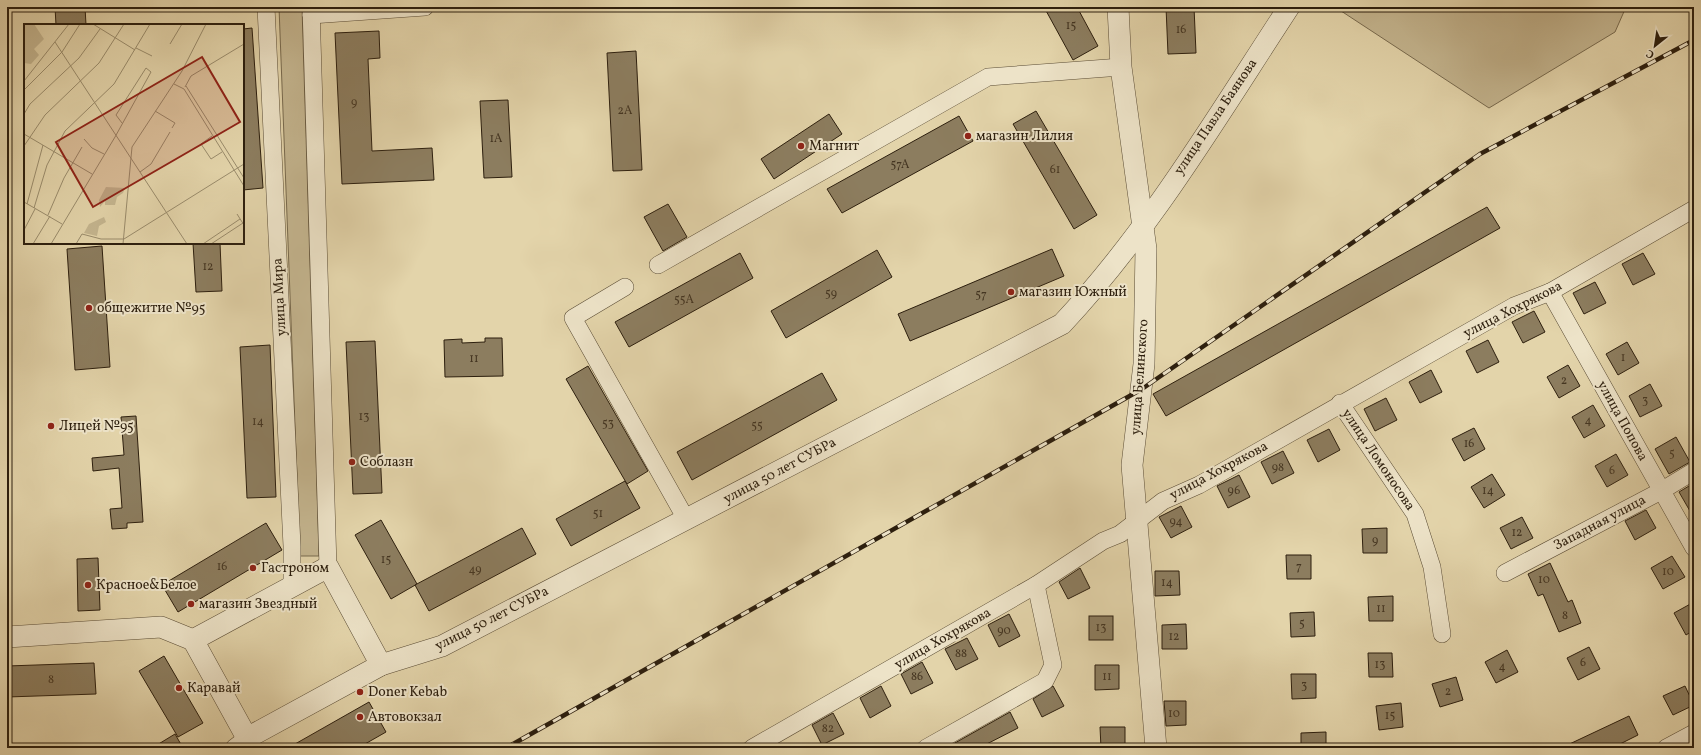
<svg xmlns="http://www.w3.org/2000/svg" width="1701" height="755" font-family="Vollkorn,serif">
<rect width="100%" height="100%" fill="#e3d4aa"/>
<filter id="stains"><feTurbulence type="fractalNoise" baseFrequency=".005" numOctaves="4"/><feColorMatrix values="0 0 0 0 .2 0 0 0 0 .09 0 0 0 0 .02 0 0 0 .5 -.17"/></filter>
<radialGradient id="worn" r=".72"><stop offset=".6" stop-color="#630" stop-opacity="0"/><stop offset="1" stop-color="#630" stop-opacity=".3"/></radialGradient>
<g fill="#c4b58f" stroke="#786a4e">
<polygon points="279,7 302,7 319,556 300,556"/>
<polygon points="1335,7 1626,7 1615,32 1489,108"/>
</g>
<g fill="#8c7d5f" stroke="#2d1f0e">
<polygon points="55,7 85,7 86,25 56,25"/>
<polygon points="1044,7 1077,7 1098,46 1073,60"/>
<polygon points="1166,7 1194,7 1196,53 1168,54"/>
<polygon points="252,28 263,188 243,190 243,29"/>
<polygon points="379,31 380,58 368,59 372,151 432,148 434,180 342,184 335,33"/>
<polygon points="636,51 642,170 613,171 607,53"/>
<polygon points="508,100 512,177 484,178 480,101"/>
<polygon points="1036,111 1097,215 1074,229 1013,124"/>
<polygon points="829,114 842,134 774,179 761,159"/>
<polygon points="959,116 973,141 842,213 827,189"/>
<polygon points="668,204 687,237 663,251 644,217"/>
<polygon points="1487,207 1500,228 1166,416 1153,394"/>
<polygon points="193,243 220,243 222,291 196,292"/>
<polygon points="102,246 110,367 75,370 67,249"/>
<polygon points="1052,249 1064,276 910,341 898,314"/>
<polygon points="877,250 892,277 786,338 771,311"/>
<polygon points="740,253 753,278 629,347 615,322"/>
<polygon points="1643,253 1655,274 1633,285 1622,264"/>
<polygon points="1595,282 1606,303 1584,314 1573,293"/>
<polygon points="1534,311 1545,332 1523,343 1512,322"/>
<polygon points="485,338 502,338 503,376 445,377 444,340 462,339 462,343 485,342"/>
<polygon points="1488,340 1499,362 1477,373 1466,351"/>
<polygon points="375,341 382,493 353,494 346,342"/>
<polygon points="1627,342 1639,363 1618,375 1606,354"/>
<polygon points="270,345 276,497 247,498 240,347"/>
<polygon points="1568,365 1580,386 1559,398 1547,377"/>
<polygon points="588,366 648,471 627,484 566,379"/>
<polygon points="1431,370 1442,392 1420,403 1409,382"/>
<polygon points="822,373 837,400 692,480 677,452"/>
<polygon points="1650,384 1662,406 1640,417 1629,396"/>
<polygon points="1386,398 1397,420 1375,431 1364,409"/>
<polygon points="1593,405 1605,426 1584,438 1572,417"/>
<polygon points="136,416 143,522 127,523 127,528 112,529 110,509 122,508 119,468 93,471 92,458 124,455 121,417"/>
<polygon points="1474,428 1485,449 1464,461 1452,439"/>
<polygon points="1329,429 1340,450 1318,462 1307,440"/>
<polygon points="1676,437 1690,462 1669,474 1655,449"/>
<polygon points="1283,451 1294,473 1272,484 1261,462"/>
<polygon points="1616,454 1628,475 1607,487 1595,466"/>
<polygon points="1492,474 1505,495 1484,508 1471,487"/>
<polygon points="1239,475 1250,497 1228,508 1217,486"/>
<polygon points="625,481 640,508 571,546 556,519"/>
<polygon points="1694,483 1694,518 1679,492"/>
<polygon points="1181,506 1192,527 1171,538 1159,517"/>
<polygon points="1646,510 1656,528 1635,540 1625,521"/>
<polygon points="1522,517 1533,538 1511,549 1500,528"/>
<polygon points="381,520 417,584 391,599 355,535"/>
<polygon points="266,523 282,550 178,612 162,585"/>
<polygon points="522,528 536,554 429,611 415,585"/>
<polygon points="1387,528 1387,553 1363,553 1362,529"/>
<polygon points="1286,555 1311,555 1311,579 1287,579"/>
<polygon points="1672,556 1685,577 1663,589 1651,568"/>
<polygon points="98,558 100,610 78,611 77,559"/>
<polygon points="1550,563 1568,602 1572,600 1581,623 1559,632 1543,594 1538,596 1528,574"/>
<polygon points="1080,568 1090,588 1068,599 1059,582"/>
<polygon points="1155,571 1179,571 1180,595 1155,596"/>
<polygon points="1393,596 1393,621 1369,621 1368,597"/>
<polygon points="1694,602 1694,630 1686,635 1674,613"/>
<polygon points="1314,612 1315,636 1291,637 1290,613"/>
<polygon points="1009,614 1020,636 999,647 988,625"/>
<rect x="1089" y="616" width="24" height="24"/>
<polygon points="1186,624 1187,649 1162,649 1162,625"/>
<polygon points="967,638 978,659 956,670 945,649"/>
<polygon points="1589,647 1600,669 1578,680 1567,658"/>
<polygon points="1507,650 1518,672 1496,683 1485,662"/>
<polygon points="1368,653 1392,653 1393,677 1369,677"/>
<polygon points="164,656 203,723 178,737 139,671"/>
<polygon points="922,662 933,683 911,694 901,674"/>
<polygon points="94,663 96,694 7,697 7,666"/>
<polygon points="1095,665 1119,665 1119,689 1095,690"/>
<polygon points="1291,674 1316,674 1316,698 1292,699"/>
<polygon points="1456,677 1463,700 1440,707 1432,684"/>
<polygon points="881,686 891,706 870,718 860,698"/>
<polygon points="1053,686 1064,706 1042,717 1033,699"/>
<polygon points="1685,686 1694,705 1673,715 1663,696"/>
<polygon points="1164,701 1186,701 1186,725 1166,726"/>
<polygon points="369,702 386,732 358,748 288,748"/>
<polygon points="1401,703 1403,727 1379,730 1376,706"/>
<polygon points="1010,712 1018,728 979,748 946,748"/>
<polygon points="833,713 844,734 822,745 812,725"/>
<polygon points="1629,716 1638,735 1612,748 1561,748"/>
<polygon points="1100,727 1125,727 1125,748 1101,748"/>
<polygon points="1326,732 1326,748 1301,748 1301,733"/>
<polygon points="175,734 183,748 152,748"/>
</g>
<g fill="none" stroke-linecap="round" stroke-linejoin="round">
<defs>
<g id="minor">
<polyline points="266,7 292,546 292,587"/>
<polyline points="311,7 328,567"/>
<polyline points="311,15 425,7"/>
<polyline points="658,265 988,77 1121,67"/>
<polyline points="625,287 573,318 686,519"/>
<polyline points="1550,292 1694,548"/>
<polyline points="1340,403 1415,514 1432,567 1442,634"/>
<polyline points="1505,573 1661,491 1694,471"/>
<polyline points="234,748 247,738"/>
<polyline points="752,748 1036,585 1103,541 1120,534 1163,501 1199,485 1514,306 1550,292 1694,209"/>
<polyline points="926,748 1045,681 1053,665 1036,585"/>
<polyline points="1666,748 1694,733"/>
</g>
<g id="tertiary">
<polyline points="1118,7 1121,67 1146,249 1144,364 1132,465 1156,748"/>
<polyline points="7,637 161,627 193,640"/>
<path d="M 193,640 L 247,738 L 381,665 L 442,646 L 1062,324 C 1151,229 1218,115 1289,7"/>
<polyline points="193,640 328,567 381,665"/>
</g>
</defs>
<use href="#minor" stroke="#5a4c35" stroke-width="18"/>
<use href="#tertiary" stroke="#5a4c35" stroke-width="22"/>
<use href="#minor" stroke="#ede3c8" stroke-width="17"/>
<use href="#tertiary" stroke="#ede3c8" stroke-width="21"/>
<defs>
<polyline id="rail" points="506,748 1142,389 1480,154 1694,40"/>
</defs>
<use href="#rail" stroke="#2d1f0e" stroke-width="4.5"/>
<use href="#rail" stroke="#ede3c8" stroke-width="3" stroke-dasharray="9" stroke-linecap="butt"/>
</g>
<g fill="#8f2418" stroke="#ede3c8" stroke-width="1.5">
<circle cx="968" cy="136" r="4"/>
<circle cx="801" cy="146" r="4"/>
<circle cx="1011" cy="292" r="4"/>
<circle cx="89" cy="308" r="4"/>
<circle cx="51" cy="426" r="4"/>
<circle cx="352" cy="462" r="4"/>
<circle cx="253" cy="568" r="4"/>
<circle cx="88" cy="585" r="4"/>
<circle cx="191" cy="604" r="4"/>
<circle cx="179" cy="688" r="4"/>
<circle cx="360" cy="692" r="4"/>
<circle cx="360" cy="717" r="4"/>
</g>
<g text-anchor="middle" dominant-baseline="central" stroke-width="4" stroke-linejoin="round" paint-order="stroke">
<g font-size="12" fill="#453622">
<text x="1071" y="26">15</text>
<text x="1181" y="30">16</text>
<text x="354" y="103">9</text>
<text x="625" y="111">2А</text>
<text x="496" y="139">1А</text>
<text x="900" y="165">57А</text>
<text x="1055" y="170">61</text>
<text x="208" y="267">12</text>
<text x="831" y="294">59</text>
<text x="981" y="295">57</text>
<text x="684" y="300">55А</text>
<text x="1623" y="358">1</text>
<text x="474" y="359">11</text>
<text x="1564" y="381">2</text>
<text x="1645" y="401">3</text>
<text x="364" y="417">13</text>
<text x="1588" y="421">4</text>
<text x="258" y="422">14</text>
<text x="608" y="424">53</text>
<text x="757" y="426">55</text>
<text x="1469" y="444">16</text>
<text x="1672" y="454">5</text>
<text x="1278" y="468">98</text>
<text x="1612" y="471">6</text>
<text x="1234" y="491">96</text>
<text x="1488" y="491">14</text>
<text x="598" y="514">51</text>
<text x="1176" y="522">94</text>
<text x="1517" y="533">12</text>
<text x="1375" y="541">9</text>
<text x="386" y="560">15</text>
<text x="222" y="567">16</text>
<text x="1299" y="567">7</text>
<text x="475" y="570">49</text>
<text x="1668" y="572">10</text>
<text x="1544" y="580">10</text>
<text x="1167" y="583">14</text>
<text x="1381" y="609">11</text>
<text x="1565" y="616">8</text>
<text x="1302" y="624">5</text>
<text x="1101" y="628">13</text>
<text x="1004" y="631">90</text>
<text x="1174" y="637">12</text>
<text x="961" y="654">88</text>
<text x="1583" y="663">6</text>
<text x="1380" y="665">13</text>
<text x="1502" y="667">4</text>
<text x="917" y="677">86</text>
<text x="1107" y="677">11</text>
<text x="51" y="680">8</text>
<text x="1304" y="686">3</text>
<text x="1448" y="692">2</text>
<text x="1174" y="714">10</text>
<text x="1390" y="716">15</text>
<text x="828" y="729">82</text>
</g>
<g font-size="14" fill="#2d1f0e" stroke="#ede3c8">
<text transform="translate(1216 117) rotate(-56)">улица Павла Баянова</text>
<text transform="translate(280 297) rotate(-93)">улица Мира</text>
<text transform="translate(1513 310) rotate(-27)">улица Хохрякова</text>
<text transform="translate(1140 377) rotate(-86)">улица Белинского</text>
<text transform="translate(1622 421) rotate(61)">улица Попова</text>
<text transform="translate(1378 460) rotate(56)">улица Ломоносова</text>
<text transform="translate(780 471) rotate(-28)">улица 50 лет СУБРа</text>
<text transform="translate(1219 471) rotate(-28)">улица Хохрякова</text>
<text transform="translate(1600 523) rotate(-28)">Западная улица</text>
<text transform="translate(492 619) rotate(-27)">улица 50 лет СУБРа</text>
<text transform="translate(943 639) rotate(-30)">улица Хохрякова</text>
</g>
<g font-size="14" fill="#2d1f0e" stroke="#ede3c8" text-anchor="start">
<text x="976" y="136">магазин Лилия</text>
<text x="809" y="146">Магнит</text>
<text x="1019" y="292">магазин Южный</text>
<text x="97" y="308">общежитие №95</text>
<text x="59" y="426">Лицей №95</text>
<text x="360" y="462">Соблазн</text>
<text x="261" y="568">Гастроном</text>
<text x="96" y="585">Красное&amp;Белое</text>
<text x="199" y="604">магазин Звездный</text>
<text x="187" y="688">Каравай</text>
<text x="368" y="692">Doner Kebab</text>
<text x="368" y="717">Автовокзал</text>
</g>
</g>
<g transform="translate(24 24)">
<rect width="220" height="220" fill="#e3d4aa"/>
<path d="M 0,0 L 10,0 L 20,15 L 10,25 L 15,31 L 7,40 L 0,39 ZM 82,163 L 101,164 L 99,169 L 93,173 L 91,181 L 81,181 L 81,177 L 76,183 L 75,176 ZM 80,193 L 82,198 L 75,202 L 73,212 L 60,209 L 65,200 Z" fill="#c4b58f"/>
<path fill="none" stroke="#9a8c6c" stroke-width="1" d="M 69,0 L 111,26M 31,18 L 163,220M 146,20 L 158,0M 112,24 L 128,32M 167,52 L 220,20M 0,57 L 45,0M 150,60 L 160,65 L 220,162M 162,62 L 220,154M 161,63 L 167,52M 0,66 L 38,28 L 56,0M 131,87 L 151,99 L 148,104M 0,90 L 6,80 L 55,34 L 76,5M 0,110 L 68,150M 188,112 L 177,120 L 187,135 L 198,128M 60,115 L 68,124 L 80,130M 0,122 L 21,91 L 75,39 L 100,0M 116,148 L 127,140 L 146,108M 0,178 L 38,200M 3,180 L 19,121M 10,184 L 23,141 L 41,107 L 90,60 L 126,0M 213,190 L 220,201M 24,191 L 40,154 L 58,123M 0,206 L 11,185M 9,220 L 26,192M 27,220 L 91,113 L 127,48 L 122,44 L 92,91 L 98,99M 52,220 L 58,210 L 77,215 L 100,215 L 220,140M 99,220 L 108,123 L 158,47 L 182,0M 179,220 L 216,195M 187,220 L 219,199"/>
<path fill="#8f2418" fill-opacity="0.15" stroke="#8f2418" stroke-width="2" d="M 178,33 L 216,98 L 69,183 L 32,118 Z"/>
<rect width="220" height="220" fill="none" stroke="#2d1f0e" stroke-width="2"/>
</g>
<rect width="1701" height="755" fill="none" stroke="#e3d4aa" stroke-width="24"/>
<rect x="8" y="8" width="1685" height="739" fill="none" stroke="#2d1f0e" stroke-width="2"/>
<rect x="12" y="12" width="1677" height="731" fill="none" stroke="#2d1f0e"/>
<g transform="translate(1655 46) rotate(210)" stroke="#ede3c8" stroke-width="3" paint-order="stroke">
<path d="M0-3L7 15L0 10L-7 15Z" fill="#2d1f0e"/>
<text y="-6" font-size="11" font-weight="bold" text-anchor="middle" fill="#2d1f0e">С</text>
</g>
<rect width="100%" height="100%" filter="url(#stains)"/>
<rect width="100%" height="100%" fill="url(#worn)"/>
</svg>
